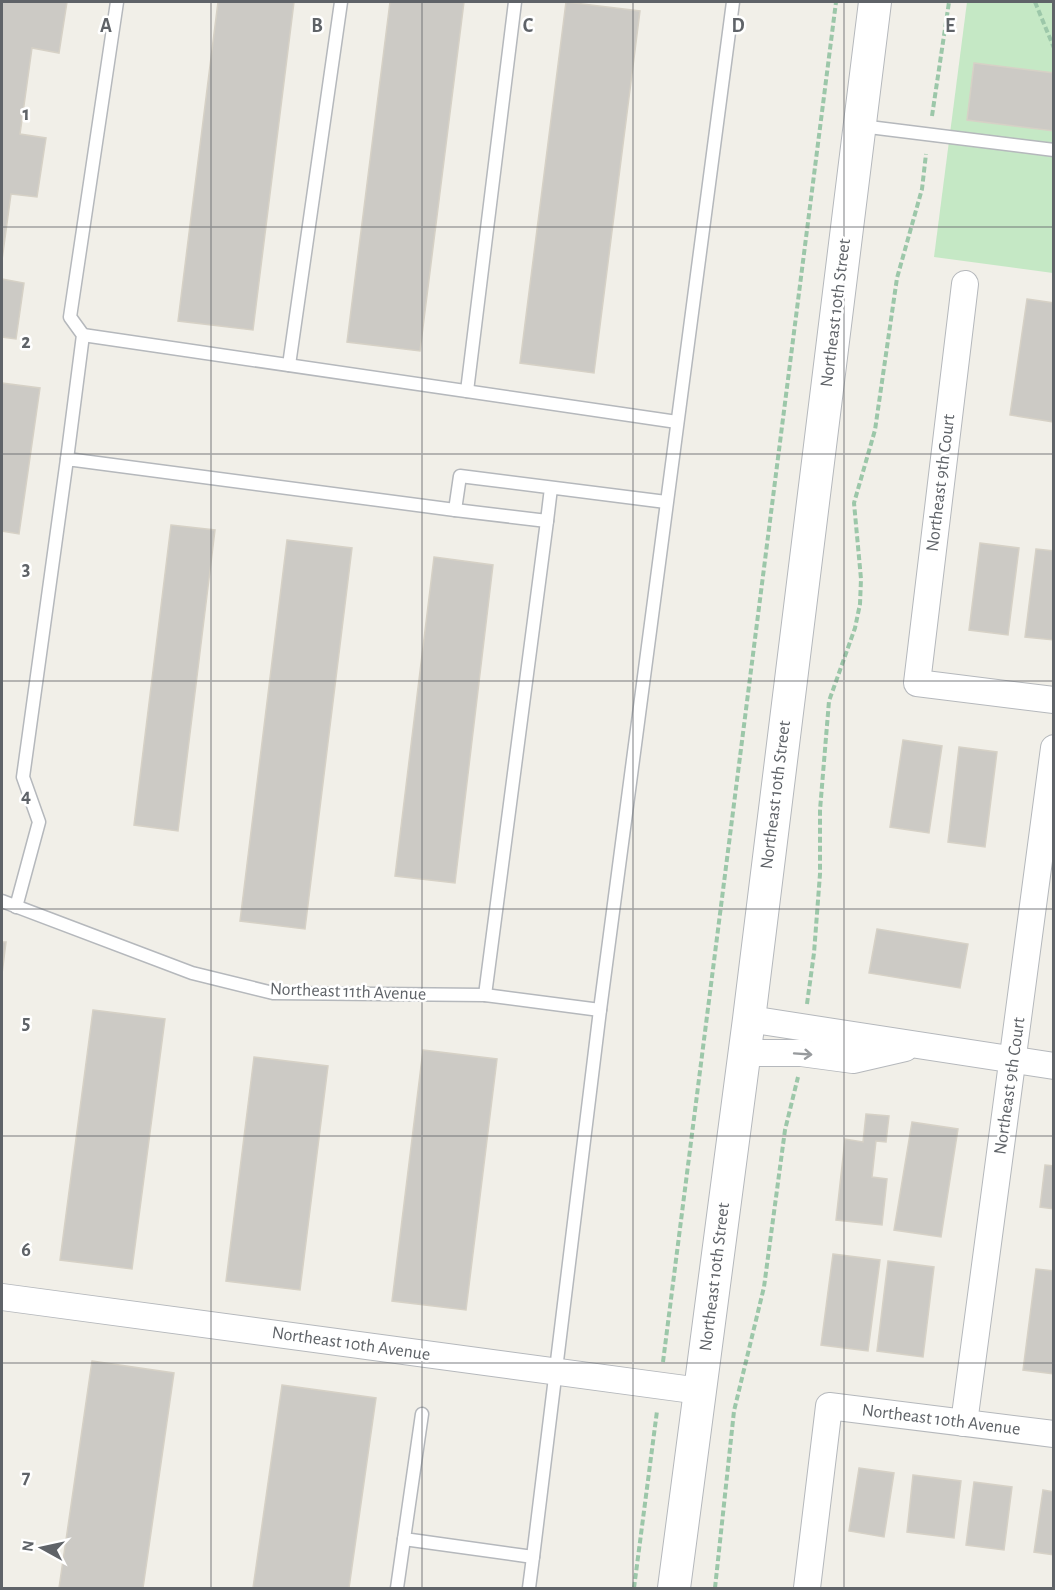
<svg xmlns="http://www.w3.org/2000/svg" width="1055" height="1590" font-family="'Alegreya Sans',sans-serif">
<rect width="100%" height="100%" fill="#f1efe8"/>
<polygon fill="#c5e8c5" points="967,2 1053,2 1053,273 934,257"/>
<g fill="#cccac5" stroke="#d6d1c6" stroke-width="1.5">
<polygon points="2,2 67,2 59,53 32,48 20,134 46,138 37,197 11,194 2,260"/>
<polygon points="218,2 294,2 253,330 178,321"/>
<polygon points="390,2 464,2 420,351 347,342"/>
<polygon points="566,2 640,11 594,373 520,363"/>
<polygon points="974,63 1054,73 1054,131 967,120"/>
<polygon points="2,279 24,283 16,339 2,337"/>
<polygon points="1027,299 1054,303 1054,422 1010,415"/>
<polygon points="2,383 40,388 19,534 2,531"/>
<polygon points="171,525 215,530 178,831 134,825"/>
<polygon points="287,540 352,548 305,929 240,921"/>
<polygon points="980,543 1019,548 1008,635 969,630"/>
<polygon points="1036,549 1054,551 1054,640 1025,637"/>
<polygon points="434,557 493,565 455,883 395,876"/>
<polygon points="903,740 942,746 929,833 890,827"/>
<polygon points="959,747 997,752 985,847 948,842"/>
<polygon points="877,929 968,944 960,988 869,973"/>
<polygon points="2,942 6,942 2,974"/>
<polygon points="93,1010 165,1019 132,1269 60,1260"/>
<polygon points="423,1050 497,1059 466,1310 392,1301"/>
<polygon points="254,1057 328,1066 300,1290 226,1281"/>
<polygon points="866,1114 889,1116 886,1142 876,1141 872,1177 887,1179 882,1225 836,1220 845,1139 863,1142"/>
<polygon points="912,1122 958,1129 941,1237 894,1230"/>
<polygon points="1045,1165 1054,1166 1054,1209 1040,1207"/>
<polygon points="833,1254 880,1260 868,1351 821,1345"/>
<polygon points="888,1261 934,1267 923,1357 877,1351"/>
<polygon points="1036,1269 1054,1271 1054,1374 1023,1370"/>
<polygon points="92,1361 174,1373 143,1588 59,1588"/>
<polygon points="282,1385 376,1398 349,1588 253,1588"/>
<polygon points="859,1468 894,1473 884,1537 849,1531"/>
<polygon points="913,1475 961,1481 954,1538 907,1532"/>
<polygon points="974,1482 1012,1487 1004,1550 966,1545"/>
<polygon points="1043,1490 1054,1492 1054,1555 1034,1552"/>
</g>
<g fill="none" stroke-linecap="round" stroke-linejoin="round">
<defs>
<g id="service">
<polyline points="861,126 1054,150"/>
<polyline points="83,335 677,422"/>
<polyline points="289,365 341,2"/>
<polyline points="467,391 515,2"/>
<polyline points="67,459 83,335 70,317 117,2"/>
<polyline points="551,488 547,521 455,510 460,476 666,502"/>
<polyline points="2,901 192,973 273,993 485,995 600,1010"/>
<polyline points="16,907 39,822 23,777 67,459 455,510"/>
<polyline points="485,995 547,521"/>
<polyline points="422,1414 404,1539 533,1557 600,1010 733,2"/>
<polyline points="397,1588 404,1539"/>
<polyline points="529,1588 533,1557"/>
</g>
<g id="minor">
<polyline points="965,284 917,683 1054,700"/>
<polyline points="749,1019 1054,1066"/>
<polyline points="744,1053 801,1053 853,1060 905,1048"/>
<polyline points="2,1297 700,1391"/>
<polyline points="964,1423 1054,748"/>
<polyline points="807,1588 829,1406 1054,1434"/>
</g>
<polyline id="tertiary" points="674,1588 749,1019 875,2"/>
</defs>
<use href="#service" stroke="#b5b8bc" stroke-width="15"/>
<use href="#minor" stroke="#b5b8bc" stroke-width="28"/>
<use href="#tertiary" stroke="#b5b8bc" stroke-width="34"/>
<g stroke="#9cc7a9" stroke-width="4" stroke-dasharray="6 3" stroke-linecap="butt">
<polyline points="1035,2 1054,48"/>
<polyline points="932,116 949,2"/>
<polyline points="807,1004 814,953 820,874 820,810 829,701 855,628 860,604 861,579 854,503 875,430 897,278 922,189 926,154"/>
<polyline points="663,1362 836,2"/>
<polyline points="634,1588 657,1411"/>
<polyline points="715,1588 734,1411 764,1287 785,1130 798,1077"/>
</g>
<use href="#service" stroke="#fff" stroke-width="12"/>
<use href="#minor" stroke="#fff" stroke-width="26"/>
<use href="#tertiary" stroke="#fff" stroke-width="32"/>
</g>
<defs><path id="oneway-shaft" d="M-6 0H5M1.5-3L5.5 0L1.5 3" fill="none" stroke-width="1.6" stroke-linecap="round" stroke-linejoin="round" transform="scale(1.5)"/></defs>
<use stroke="#979a9d" href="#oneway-shaft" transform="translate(803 1054) rotate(4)"/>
<path fill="none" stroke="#5f6368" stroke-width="1.5" stroke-opacity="0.55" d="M 211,2 L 211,1588M 422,2 L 422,1588M 633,2 L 633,1588M 844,2 L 844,1588M 2,227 L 1054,227M 2,454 L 1054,454M 2,681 L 1054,681M 2,909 L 1054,909M 2,1136 L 1054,1136M 2,1363 L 1054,1363"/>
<g text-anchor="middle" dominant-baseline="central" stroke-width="5" stroke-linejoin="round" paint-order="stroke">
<g font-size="18" fill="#5f6368" stroke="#fff">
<text transform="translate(836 313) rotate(-83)">Northeast 10th Street</text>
<text transform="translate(941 483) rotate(-83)">Northeast 9th Court</text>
<text transform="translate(776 795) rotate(-83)">Northeast 10th Street</text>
<text transform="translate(348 992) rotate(2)">Northeast 11th Avenue</text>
<text transform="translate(1010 1086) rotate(-82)">Northeast 9th Court</text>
<text transform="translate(715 1277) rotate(-83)">Northeast 10th Street</text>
<text transform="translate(351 1344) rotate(8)">Northeast 10th Avenue</text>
<text transform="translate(941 1420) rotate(7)">Northeast 10th Avenue</text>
</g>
</g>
<g font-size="20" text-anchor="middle" font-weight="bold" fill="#5f6368" stroke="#fff" stroke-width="5" stroke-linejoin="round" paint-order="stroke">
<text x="106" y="32">A</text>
<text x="317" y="32">B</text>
<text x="528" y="32">C</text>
<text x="738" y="32">D</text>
<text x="950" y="32">E</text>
<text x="26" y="120">1</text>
<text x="26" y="348">2</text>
<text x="26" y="575">3</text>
<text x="26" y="802">4</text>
<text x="26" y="1029">5</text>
<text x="26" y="1256">6</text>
<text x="26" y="1483">7</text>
</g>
<rect width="1055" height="1590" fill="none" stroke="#5f6368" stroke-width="6"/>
<g transform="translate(42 1548) rotate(278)" stroke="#ffffff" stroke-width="4.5" paint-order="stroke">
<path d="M0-4.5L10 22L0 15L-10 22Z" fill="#5f6368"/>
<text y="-9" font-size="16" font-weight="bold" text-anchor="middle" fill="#5f6368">N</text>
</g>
</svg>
